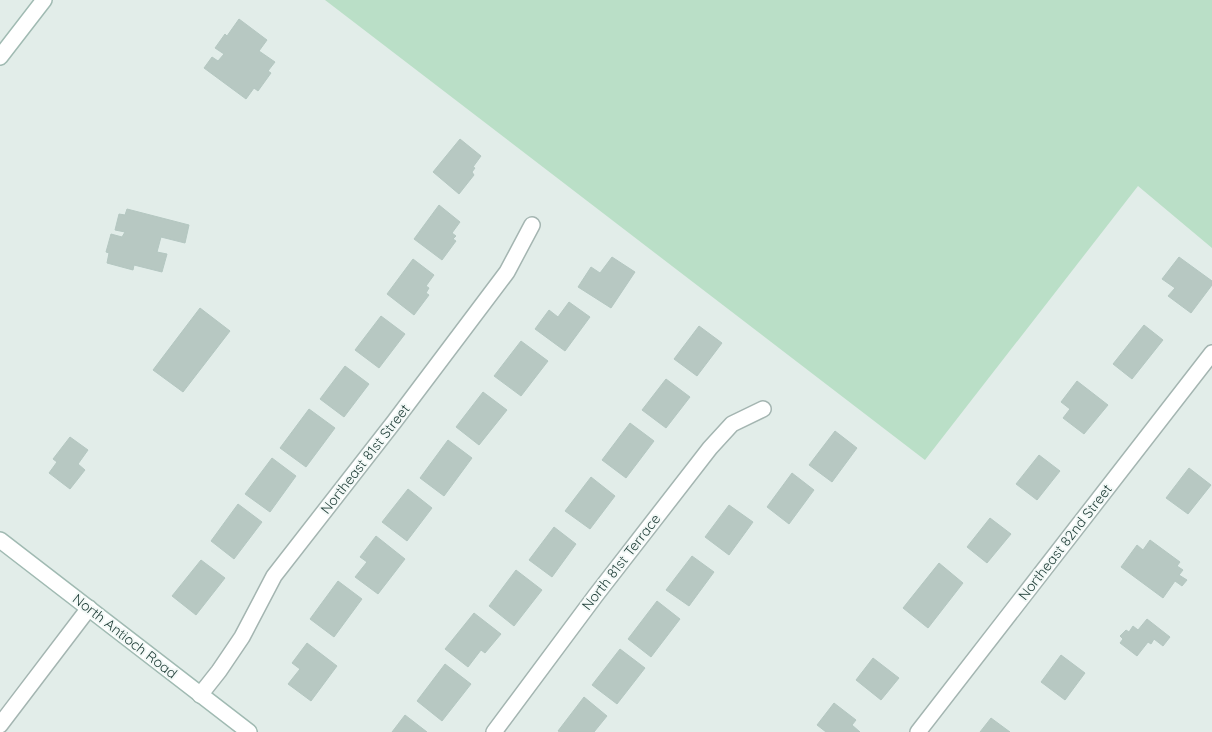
<svg xmlns="http://www.w3.org/2000/svg" width="1212" height="732" font-family="Quicksand,sans-serif">
<rect width="100%" height="100%" fill="#e2ede9"/>
<polygon fill="#badfc7" points="325,0 1212,0 1212,248 1138,186 925,460"/>
<g fill="#b7c8c2" stroke="#b4c7c1">
<polygon points="239,19 267,40 259,51 275,62 268,71 271,73 258,91 254,88 246,99 204,68 212,57 218,61 224,54 215,48 225,34 227,36"/>
<polygon points="460,139 481,156 473,167 475,168 472,172 474,175 459,194 433,172"/>
<polygon points="439,205 460,222 452,233 456,236 453,239 456,241 442,260 414,239"/>
<polygon points="127,209 189,225 185,243 161,237 157,252 167,254 162,272 134,265 133,270 107,263 109,253 106,252 111,234 122,237 125,232 115,230 119,214 125,215"/>
<polygon points="612,257 635,272 611,308 578,287 591,267 600,273"/>
<polygon points="1179,257 1212,281 1212,285 1191,313 1168,296 1175,288 1162,279"/>
<polygon points="413,259 434,275 426,286 429,288 426,293 429,295 414,315 387,294"/>
<polygon points="569,302 590,317 565,351 535,329 549,310 558,317"/>
<polygon points="200,308 230,331 183,392 153,370"/>
<polygon points="381,316 405,334 379,368 355,350"/>
<polygon points="1144,325 1163,340 1132,379 1113,364"/>
<polygon points="699,326 722,343 697,376 674,359"/>
<polygon points="521,341 548,361 521,396 494,376"/>
<polygon points="345,366 369,384 344,417 320,399"/>
<polygon points="666,379 690,397 666,428 642,410"/>
<polygon points="1077,381 1108,405 1084,434 1063,418 1070,409 1061,402"/>
<polygon points="483,392 507,410 479,445 456,427"/>
<polygon points="309,409 335,428 306,467 280,448"/>
<polygon points="630,423 654,441 626,478 602,460"/>
<polygon points="835,431 857,448 832,482 809,465"/>
<polygon points="70,437 88,450 78,464 85,470 70,489 49,473 57,462 53,459"/>
<polygon points="448,440 472,458 444,496 420,478"/>
<polygon points="1039,455 1060,471 1037,500 1016,484"/>
<polygon points="272,458 296,476 270,512 245,494"/>
<polygon points="1189,468 1211,485 1188,514 1166,498"/>
<polygon points="792,473 814,490 789,524 767,507"/>
<polygon points="591,477 615,496 590,529 565,511"/>
<polygon points="408,489 432,508 407,541 382,522"/>
<polygon points="238,504 262,522 234,559 211,541"/>
<polygon points="729,505 753,522 729,555 705,537"/>
<polygon points="990,518 1011,534 987,563 967,547"/>
<polygon points="554,527 576,544 552,577 529,560"/>
<polygon points="376,536 405,559 378,594 355,577 367,562 360,557"/>
<polygon points="1150,540 1180,562 1177,566 1183,570 1179,575 1187,580 1182,586 1175,581 1163,598 1121,567 1137,545 1143,550"/>
<polygon points="692,556 714,572 689,606 666,590"/>
<polygon points="201,560 225,578 196,615 172,596"/>
<polygon points="939,563 963,583 928,628 903,608"/>
<polygon points="516,570 542,590 514,626 489,606"/>
<polygon points="338,581 362,599 334,637 310,619"/>
<polygon points="657,601 680,619 651,657 628,639"/>
<polygon points="474,613 501,634 485,653 481,650 468,667 445,649"/>
<polygon points="1147,619 1170,637 1163,646 1154,639 1151,644 1148,642 1137,656 1120,643 1123,639 1120,636 1126,630 1129,632 1133,626 1138,630"/>
<polygon points="307,643 337,666 311,701 288,684 300,669 292,663"/>
<polygon points="620,649 645,668 617,704 592,685"/>
<polygon points="1061,655 1085,673 1065,700 1041,682"/>
<polygon points="873,658 899,678 881,700 856,680"/>
<polygon points="445,664 471,684 442,721 417,701"/>
<polygon points="584,697 607,716 594,732 560,732 558,731"/>
<polygon points="834,703 856,720 852,725 860,732 826,732 817,725"/>
<polygon points="405,715 427,732 392,732"/>
<polygon points="991,718 1010,732 980,732"/>
</g>
<g fill="none" stroke-linecap="round" stroke-linejoin="round">
<defs>
<g id="street">
<polyline points="200,695 219,671 242,637 274,576 394,422 507,272 532,225"/>
<polyline points="0,725 89,608"/>
<polyline points="494,732 596,595 710,448 732,424 763,409"/>
<polyline points="918,732 1212,353"/>
</g>
<g id="secondary">
<polyline points="0,57 44,0"/>
<polyline points="0,540 249,732"/>
</g>
</defs>
<use href="#street" stroke="#a4b5b1" stroke-width="18"/>
<use href="#secondary" stroke="#a0bab2" stroke-width="18"/>
<use href="#street" stroke="#fff" stroke-width="15"/>
<use href="#secondary" stroke="#fff" stroke-width="15"/>
</g>
<g text-anchor="middle" dominant-baseline="central" stroke-width="4" stroke-linejoin="round" paint-order="stroke">
<g font-size="14" fill="#213f39" stroke="#f3f9f7">
<text transform="translate(365 459) rotate(-52)">Northeast 81st Street</text>
<text transform="translate(1065 542) rotate(-52)">Northeast 82nd Street</text>
<text transform="translate(621 562) rotate(-52)">North 81st Terrace</text>
<text transform="translate(125 636) rotate(38)">North Antioch Road</text>
</g>
</g>
</svg>
